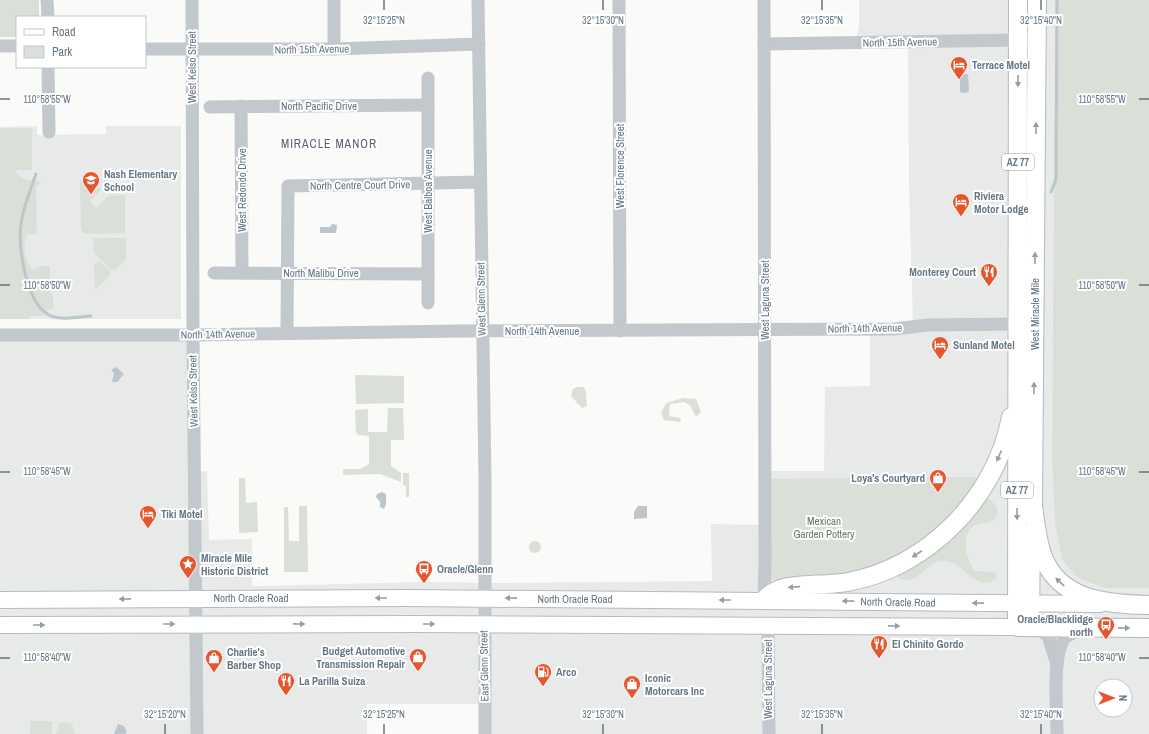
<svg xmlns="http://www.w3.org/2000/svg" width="1149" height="734" font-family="'Archivo Narrow',sans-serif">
<rect width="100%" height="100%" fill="#fafaf8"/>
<g fill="#e8e9e9" fill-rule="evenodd">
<path d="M 859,0 L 1055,0 L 1052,462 L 1055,522 L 1104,588 L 1149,588 L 1149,734 L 485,734 L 484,704 L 367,704 L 367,734 L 0,734 L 0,335 L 193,335 L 194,472 L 207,471 L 209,540 L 252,539 L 252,586 L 426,582 L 498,583 L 712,581 L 711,524 L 765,525 L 765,471 L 824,471 L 825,387 L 870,386 L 870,329 L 913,326 L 909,185 L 908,42 L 856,43 L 859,25 ZM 1101,686 L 1125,686 L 1125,710 L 1101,710 Z"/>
<polygon points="37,126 37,135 106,134 106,126 181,126 181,319 0,319 0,127"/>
</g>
<g fill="#dadfd7">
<polygon points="0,0 39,0 39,17 17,17 17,37 0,37"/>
<polygon points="1055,0 1149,0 1149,588 1104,588 1077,577 1062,559 1055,522 1052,462"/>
<path d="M 0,128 L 32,128 L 32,170 L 16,170 L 15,172 L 23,179 L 41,182 L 36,187 L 37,234 L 27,234 C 22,247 24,260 33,270 L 42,266 L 50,266 L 50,292 L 53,296 L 53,309 L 49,309 L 42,316 L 30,316 L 30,319 L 0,319 Z"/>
<polygon points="80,181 92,181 101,190 90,201 96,208 109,195 125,195 125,233 84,234 81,229"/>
<polygon points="93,238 126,238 126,259 115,270 111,270 94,253"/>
<polygon points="99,261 110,271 110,275 95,290 94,265"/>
<polygon points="355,375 404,376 404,403 356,404"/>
<polygon points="577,387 584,387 586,392 587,406 582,408 571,396 573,389"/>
<polygon points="683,398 696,399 701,412 696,417 690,405 684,402 670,404 669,416 681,418 680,422 664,420 661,413 666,403"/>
<polygon points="388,408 403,408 404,440 391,440 391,466 401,473 401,482 380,474 343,475 343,469 360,469 369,464 369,436 358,435 356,433 355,410 368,409 368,432 387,432"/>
<polygon points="403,473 409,473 409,497 406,497 406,486 403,485"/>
<polygon points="979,477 970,494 950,520 893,564 842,577 764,580 765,479"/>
<polygon points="239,478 245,478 246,503 257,502 258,532 239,533"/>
<path d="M 984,495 C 992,500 1006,513 991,521 C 986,524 979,522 974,526 C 960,536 966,560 975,571 L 995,572 L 997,578 C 976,594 965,563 946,561 C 926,558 920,588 899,578 L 895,572 Z"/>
<polygon points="299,506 307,506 308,572 284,572 284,507 288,507 289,541 299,541"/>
<circle cx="535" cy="547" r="6"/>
<rect x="30" y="721" width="22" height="13"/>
<polygon points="64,722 72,724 75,734 56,734 59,723"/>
</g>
<g fill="#bbc7cb">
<polygon points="960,74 968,74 969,91 966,93 960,92"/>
<polygon points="332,224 337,225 336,233 320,233 320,227 330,227"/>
<polygon points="116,367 124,374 117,382 112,382 114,373 111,370"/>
<polygon points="382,492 386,494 386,504 384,509 380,507 380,502 376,497 377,494"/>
<polygon points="638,506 647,506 647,518 634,519 634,512"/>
<polygon points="118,724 124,726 127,732 125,734 114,734"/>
</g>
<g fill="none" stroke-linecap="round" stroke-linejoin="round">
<g stroke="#bbc7cb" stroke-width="3">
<path d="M 36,174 C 30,191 23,208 21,224 C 18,248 26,303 49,315 C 59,321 79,317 91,316"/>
<polyline points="1051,192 1056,179 1057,0"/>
</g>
<defs>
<g id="major">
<polyline points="0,600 407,598 1100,604"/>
<polyline points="0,625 415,624 1017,627"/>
<polyline points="1031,627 1032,531"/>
</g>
<g id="highway">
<polyline points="1018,0 1017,627 1149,628"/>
<path d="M 1037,0 L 1033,506 C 1035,522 1037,539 1042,554 C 1058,601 1107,604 1149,605"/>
<path d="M 764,600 C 768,596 773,592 778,590 C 797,583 827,586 848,582 C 928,567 996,498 1011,417"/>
</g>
</defs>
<use href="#major" stroke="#b5babe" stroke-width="18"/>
<use href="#highway" stroke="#b4b9bd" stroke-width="20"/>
<g stroke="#c3c8cc" stroke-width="13">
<polyline points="47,0 48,17"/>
<polyline points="192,0 193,335 197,734"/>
<polyline points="334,0 334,49"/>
<polyline points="478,0 485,480 485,734"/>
<polyline points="619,0 620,331"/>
<polyline points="764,44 1026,40"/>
<polyline points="0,46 17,46"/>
<polyline points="145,49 334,49 479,44"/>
<polyline points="48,67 49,132"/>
<polyline points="241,106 242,273"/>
<polyline points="210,107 428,105"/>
<polyline points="214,273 428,274"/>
<polyline points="428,303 428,78"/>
<polyline points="287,333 288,186 480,182"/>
<polyline points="0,335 193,335 461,331 894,329 928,325 1026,324"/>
<polyline points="764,600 765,563 764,0"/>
<polyline points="768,625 769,734"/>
<polyline points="1036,627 1048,636 1057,664"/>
<path d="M 1057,734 C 1057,712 1052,656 1064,639 C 1068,634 1077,631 1083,629"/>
</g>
<use href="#major" stroke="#fff" stroke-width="16"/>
<use href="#highway" stroke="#fff" stroke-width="18"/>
</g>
<defs><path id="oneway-solid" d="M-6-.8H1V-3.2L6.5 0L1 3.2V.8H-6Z"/></defs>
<g fill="#939fa8">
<use href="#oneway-solid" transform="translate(1018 81) rotate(90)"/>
<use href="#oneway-solid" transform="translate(1036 128) rotate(-90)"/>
<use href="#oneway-solid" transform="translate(1035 258) rotate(-90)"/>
<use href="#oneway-solid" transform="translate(1034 388) rotate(-89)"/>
<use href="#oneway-solid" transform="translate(999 456) rotate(113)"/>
<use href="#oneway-solid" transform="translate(1017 514) rotate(90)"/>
<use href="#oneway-solid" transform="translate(917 554) rotate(147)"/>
<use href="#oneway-solid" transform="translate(1060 582) rotate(-137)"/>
<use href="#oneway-solid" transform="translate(794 587) rotate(176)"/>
<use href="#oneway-solid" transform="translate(381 598) rotate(180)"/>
<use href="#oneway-solid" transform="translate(511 598) rotate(-179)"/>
<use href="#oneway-solid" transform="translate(125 599) rotate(179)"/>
<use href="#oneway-solid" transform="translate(725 600) rotate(-180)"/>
<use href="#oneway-solid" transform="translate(848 601) rotate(-179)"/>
<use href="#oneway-solid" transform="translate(978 603) rotate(-179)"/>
<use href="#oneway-solid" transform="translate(169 624)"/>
<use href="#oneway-solid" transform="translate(299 624) rotate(1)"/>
<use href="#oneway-solid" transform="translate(429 624)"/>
<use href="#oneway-solid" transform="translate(39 625)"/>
<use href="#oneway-solid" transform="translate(894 626) rotate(1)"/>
<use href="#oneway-solid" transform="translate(1124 628) rotate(1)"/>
</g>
<path fill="none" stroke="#657683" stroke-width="1.5" d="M 384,0 L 384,10M 603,0 L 603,10M 822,0 L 822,10M 1041,0 L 1041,10M 0,99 L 10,99M 1139,99 L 1149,99M 0,285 L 10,285M 1139,285 L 1149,285M 0,472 L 10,472M 1139,472 L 1149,472M 0,658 L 10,658M 1139,658 L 1149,658M 165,724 L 165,734M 384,724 L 384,734M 603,724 L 603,734M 822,724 L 822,734M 1041,724 L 1041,734"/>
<defs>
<symbol id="hotel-pin" viewBox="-11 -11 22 30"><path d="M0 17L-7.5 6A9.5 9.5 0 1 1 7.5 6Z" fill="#e4572e" stroke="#fff"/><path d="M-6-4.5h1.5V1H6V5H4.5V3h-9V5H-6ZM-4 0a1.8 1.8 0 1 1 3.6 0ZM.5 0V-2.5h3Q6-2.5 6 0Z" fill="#fff"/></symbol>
<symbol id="school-pin" viewBox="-11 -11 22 30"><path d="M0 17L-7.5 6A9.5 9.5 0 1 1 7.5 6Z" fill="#e4572e" stroke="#fff"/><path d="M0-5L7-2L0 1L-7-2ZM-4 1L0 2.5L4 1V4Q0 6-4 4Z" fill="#fff"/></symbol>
<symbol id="restaurant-pin" viewBox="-11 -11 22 30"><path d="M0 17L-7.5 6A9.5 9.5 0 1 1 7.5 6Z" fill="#e4572e" stroke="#fff"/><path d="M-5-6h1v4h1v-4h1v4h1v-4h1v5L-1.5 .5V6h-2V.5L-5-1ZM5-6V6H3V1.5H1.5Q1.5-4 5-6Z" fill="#fff"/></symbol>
<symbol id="shop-pin" viewBox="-11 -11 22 30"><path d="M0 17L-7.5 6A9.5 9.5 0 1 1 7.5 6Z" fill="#e4572e" stroke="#fff"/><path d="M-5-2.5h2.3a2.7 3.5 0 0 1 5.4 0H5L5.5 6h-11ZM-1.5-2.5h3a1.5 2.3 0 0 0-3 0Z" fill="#fff"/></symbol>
<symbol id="sight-pin" viewBox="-11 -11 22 30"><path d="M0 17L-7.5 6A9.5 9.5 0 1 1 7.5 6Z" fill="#e4572e" stroke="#fff"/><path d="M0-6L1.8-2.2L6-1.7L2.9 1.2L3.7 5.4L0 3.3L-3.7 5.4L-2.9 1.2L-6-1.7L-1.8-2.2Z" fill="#fff"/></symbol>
<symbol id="bus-pin" viewBox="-11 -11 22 30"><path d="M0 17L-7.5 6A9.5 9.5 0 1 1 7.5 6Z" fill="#e4572e" stroke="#fff"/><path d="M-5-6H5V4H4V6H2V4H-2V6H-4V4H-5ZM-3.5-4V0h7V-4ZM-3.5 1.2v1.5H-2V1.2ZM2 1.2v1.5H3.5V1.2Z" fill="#fff"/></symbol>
<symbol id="fuel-pin" viewBox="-11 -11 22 30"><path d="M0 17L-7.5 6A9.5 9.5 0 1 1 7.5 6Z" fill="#e4572e" stroke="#fff"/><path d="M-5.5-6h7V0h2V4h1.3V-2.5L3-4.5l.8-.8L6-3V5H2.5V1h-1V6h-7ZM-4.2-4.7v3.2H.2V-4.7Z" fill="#fff"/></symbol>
</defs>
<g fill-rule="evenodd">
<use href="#hotel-pin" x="949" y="55" width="20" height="27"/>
<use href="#school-pin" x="81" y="170" width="20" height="27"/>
<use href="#hotel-pin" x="951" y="192" width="20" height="27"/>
<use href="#restaurant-pin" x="979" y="262" width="20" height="27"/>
<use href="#hotel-pin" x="930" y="335" width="20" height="27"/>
<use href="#shop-pin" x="928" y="468" width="20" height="27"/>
<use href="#hotel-pin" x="138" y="504" width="20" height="27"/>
<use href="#sight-pin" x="178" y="554" width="20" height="27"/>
<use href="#bus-pin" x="414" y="559" width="20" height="27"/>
<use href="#bus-pin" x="1096" y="615" width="20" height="27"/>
<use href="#restaurant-pin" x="869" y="634" width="20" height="27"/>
<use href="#shop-pin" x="408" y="647" width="20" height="27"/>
<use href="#shop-pin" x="204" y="648" width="20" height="27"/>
<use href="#fuel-pin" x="533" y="662" width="20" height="27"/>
<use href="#restaurant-pin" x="276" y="671" width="20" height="27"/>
<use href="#shop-pin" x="622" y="674" width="20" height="27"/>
</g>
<g text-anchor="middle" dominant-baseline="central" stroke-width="4" stroke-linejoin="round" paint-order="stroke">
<g fill="#fff" stroke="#939fa8" stroke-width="1">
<rect x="1002" y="154" width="32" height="16" rx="3"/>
<rect x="1001" y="482" width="32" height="16" rx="3"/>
</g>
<g font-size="10" font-weight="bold" fill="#657683">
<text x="1018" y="162">AZ 77</text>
<text x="1017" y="490">AZ 77</text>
</g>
<g font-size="11" fill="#657683" stroke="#fff">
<text transform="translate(900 42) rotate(-1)">North 15th Avenue</text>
<text transform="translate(312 49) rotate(-1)">North 15th Avenue</text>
<text transform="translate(192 67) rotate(-90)">West Kelso Street</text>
<text x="319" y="106">North Pacific Drive</text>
<text transform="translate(620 166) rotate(-90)">West Florence Street</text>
<text transform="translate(360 185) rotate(-1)">North Centre Court Drive</text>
<text transform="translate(242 190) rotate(-90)">West Redondo Drive</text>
<text transform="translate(428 191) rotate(-90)">West Balboa Avenue</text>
<text x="321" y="273">North Malibu Drive</text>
<text transform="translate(481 299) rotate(-91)">West Glenn Street</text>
<text transform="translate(765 300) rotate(-90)">West Laguna Street</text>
<text transform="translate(1035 314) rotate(-90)">West Miracle Mile</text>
<text transform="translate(865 328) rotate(-1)">North 14th Avenue</text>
<text x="542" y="331">North 14th Avenue</text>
<text transform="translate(218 334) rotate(-1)">North 14th Avenue</text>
<text transform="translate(193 391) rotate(-91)">West Kelso Street</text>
<text x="251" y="598">North Oracle Road</text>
<text x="575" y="599">North Oracle Road</text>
<text transform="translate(898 602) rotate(1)">North Oracle Road</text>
<text transform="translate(484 666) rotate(-91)">East Glenn Street</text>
<text transform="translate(768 679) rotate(-90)">West Laguna Street</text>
</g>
<g font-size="11" font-weight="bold" fill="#657683" stroke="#fff" text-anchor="start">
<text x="972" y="65">Terrace Motel</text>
<text x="104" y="174">Nash Elementary<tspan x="104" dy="13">School</tspan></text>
<text x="974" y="196">Riviera<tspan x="974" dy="13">Motor Lodge</tspan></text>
<text x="976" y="272" text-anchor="end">Monterey Court</text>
<text x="953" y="345">Sunland Motel</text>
<text x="925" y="478" text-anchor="end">Loya's Courtyard</text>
<text x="161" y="514">Tiki Motel</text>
<text x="201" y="558">Miracle Mile<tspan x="201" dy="13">Historic District</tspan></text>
<text x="437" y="569">Oracle/Glenn</text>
<text x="1093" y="619" text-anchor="end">Oracle/Blacklidge<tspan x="1093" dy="13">north</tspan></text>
<text x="892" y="644">El Chinito Gordo</text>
<text x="405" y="651" text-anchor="end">Budget Automotive<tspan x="405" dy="13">Transmission Repair</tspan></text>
<text x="227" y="652">Charlie's<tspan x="227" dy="13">Barber Shop</tspan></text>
<text x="556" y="672">Arco</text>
<text x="645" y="678">Iconic<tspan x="645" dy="13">Motorcars Inc</tspan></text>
<text x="299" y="681">La Parilla Suiza</text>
</g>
<g font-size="11" fill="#687a64" stroke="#fff">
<text x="824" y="521">Mexican<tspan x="824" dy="13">Garden Pottery</tspan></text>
</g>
<g font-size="12" letter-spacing="1" fill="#57646e" stroke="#fff">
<text x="329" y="144">MIRACLE MANOR</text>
</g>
</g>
<g font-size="10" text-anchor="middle" fill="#657683" stroke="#fff" stroke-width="4" stroke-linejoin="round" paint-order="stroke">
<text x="384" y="24">32°15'25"N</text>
<text x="603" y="24">32°15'30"N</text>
<text x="822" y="24">32°15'35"N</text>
<text x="1041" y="24">32°15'40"N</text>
<text x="1102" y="103">110°58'55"W</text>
<text x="47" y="103">110°58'55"W</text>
<text x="1102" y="289">110°58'50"W</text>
<text x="47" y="289">110°58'50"W</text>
<text x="1102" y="475">110°58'45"W</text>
<text x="47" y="475">110°58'45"W</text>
<text x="1102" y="661">110°58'40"W</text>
<text x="47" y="661">110°58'40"W</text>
<text x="165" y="718">32°15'20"N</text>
<text x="384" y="718">32°15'25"N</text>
<text x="603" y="718">32°15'30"N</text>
<text x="822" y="718">32°15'35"N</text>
<text x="1041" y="718">32°15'40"N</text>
</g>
<rect x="16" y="16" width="130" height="52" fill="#ffffff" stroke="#c1c8cd"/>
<rect x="24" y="29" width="20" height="6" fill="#ffffff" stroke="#c1c8cd"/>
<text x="52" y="36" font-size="12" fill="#657683">Road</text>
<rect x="24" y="46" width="20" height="12" fill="#dadfd7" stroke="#c1c8cd"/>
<text x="52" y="56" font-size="12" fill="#657683">Park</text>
<g transform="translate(1113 698) rotate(90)"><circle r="19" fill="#ffffff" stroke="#c1c8cd"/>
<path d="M0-3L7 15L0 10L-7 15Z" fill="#e4572e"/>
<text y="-6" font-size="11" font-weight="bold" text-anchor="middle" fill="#657683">N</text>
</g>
</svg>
